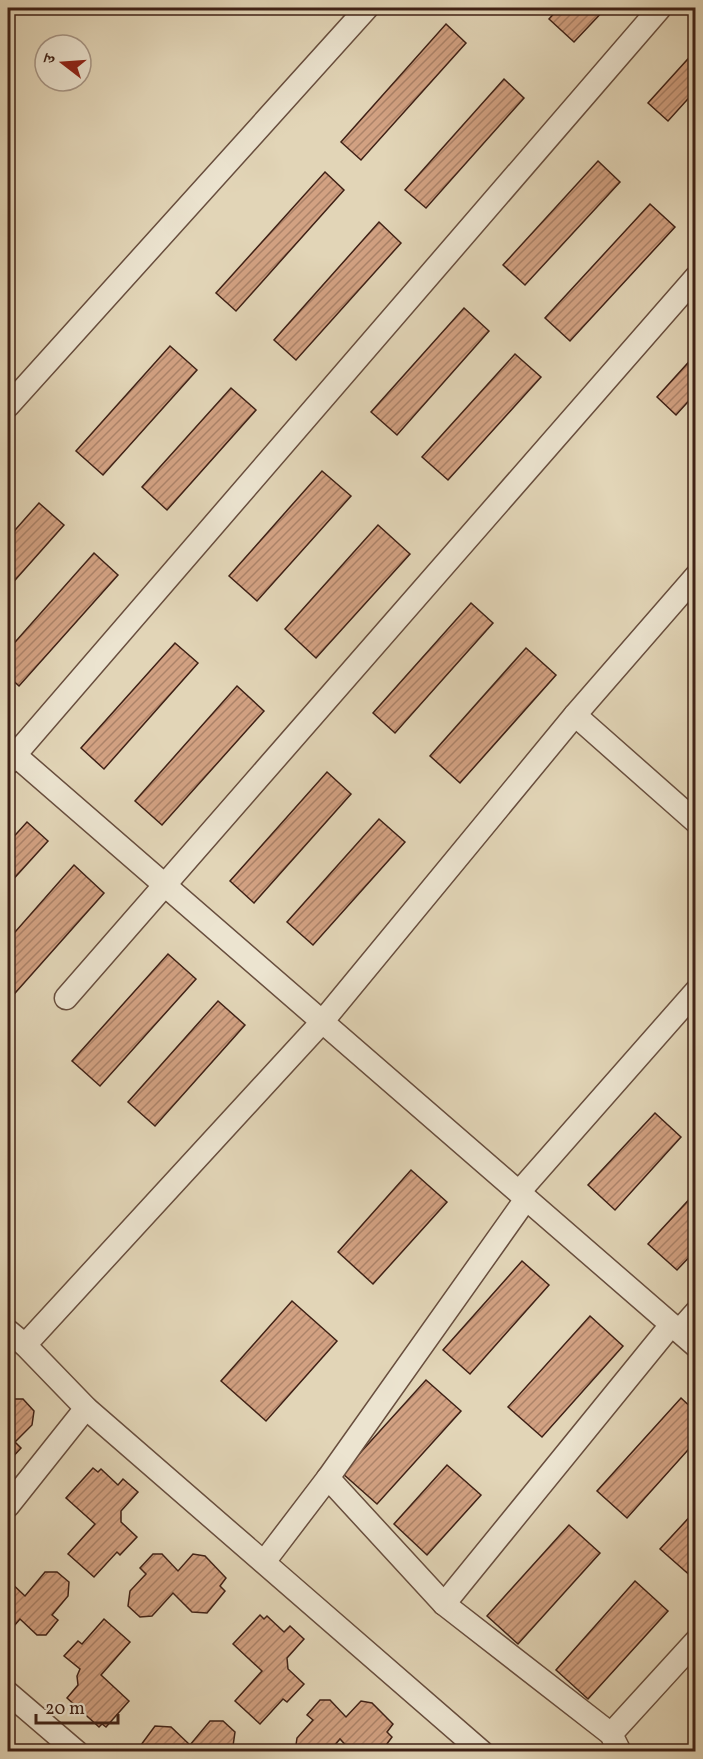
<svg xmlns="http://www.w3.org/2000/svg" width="703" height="1759" font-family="Vollkorn,'Noto Serif Devanagari',serif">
<defs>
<pattern id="building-hatch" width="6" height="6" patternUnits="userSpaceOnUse" patternTransform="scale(1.5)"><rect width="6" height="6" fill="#d2a182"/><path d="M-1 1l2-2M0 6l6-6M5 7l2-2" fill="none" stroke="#ac8369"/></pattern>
</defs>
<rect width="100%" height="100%" fill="#e2d5b7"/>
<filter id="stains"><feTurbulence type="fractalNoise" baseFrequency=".00333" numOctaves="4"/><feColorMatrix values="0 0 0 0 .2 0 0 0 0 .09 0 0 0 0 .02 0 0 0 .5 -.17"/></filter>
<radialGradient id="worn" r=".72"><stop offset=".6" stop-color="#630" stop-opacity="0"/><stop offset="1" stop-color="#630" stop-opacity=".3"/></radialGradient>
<g fill="url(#building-hatch)" stroke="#3f2116" stroke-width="1.5">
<polygon points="559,8 606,8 574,42 549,19"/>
<polygon points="446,24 466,43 361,160 341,142"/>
<polygon points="696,50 696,90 668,121 648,103"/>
<polygon points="504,79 524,98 426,208 405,190"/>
<polygon points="598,161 620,182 525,285 503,265"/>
<polygon points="325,172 344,190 236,311 216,293"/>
<polygon points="650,204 675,227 570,341 545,318"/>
<polygon points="379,222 401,243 296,360 274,340"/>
<polygon points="464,308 489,331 397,435 371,412"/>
<polygon points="170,346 197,370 103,475 76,451"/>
<polygon points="515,354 541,377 448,480 422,457"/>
<polygon points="696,354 696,393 676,415 657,397"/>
<polygon points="231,388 256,410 167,510 142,487"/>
<polygon points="322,471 351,496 257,601 229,576"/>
<polygon points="39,503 64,525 8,588 8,538"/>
<polygon points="378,525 410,554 316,658 285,629"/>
<polygon points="94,553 118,575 19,686 8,676 8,650"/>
<polygon points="471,603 493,623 395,733 373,713"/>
<polygon points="175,643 198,663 104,769 81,748"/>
<polygon points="526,648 556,675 460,783 430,756"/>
<polygon points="237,686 264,711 162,825 135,801"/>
<polygon points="327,772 351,794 254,903 230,881"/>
<polygon points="379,819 405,842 313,945 287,922"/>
<polygon points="27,822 48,841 8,885 8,843"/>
<polygon points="74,865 104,893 8,1001 8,940"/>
<polygon points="168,954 196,979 100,1086 72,1061"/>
<polygon points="218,1001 245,1025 155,1126 128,1102"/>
<polygon points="655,1113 681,1137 615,1210 588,1185"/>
<polygon points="411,1170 447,1202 373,1284 338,1252"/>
<polygon points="696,1192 696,1250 677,1270 648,1244"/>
<polygon points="522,1261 549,1285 470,1374 443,1350"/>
<polygon points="292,1301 337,1341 266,1421 221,1381"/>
<polygon points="590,1316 623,1346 542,1437 508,1407"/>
<polygon points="426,1380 461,1411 377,1504 342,1473"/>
<polygon points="681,1398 696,1412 696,1441 627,1518 597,1491"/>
<polygon points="11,1399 23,1399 34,1411 32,1425 15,1442 21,1448 8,1462 8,1403"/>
<polygon points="447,1465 481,1495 427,1555 394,1524"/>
<polygon points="93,1468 98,1472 101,1469 118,1485 123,1479 138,1492 121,1511 121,1522 137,1537 120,1555 117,1552 94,1577 68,1554 95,1524 66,1498"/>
<polygon points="696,1510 696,1575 693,1578 660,1549"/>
<polygon points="569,1525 600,1553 518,1644 487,1616"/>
<polygon points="153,1554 162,1554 178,1571 193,1554 205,1556 226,1578 220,1586 225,1591 207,1613 192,1612 173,1593 152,1616 140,1617 128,1606 130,1591 146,1574 140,1568"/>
<polygon points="45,1572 57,1572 69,1582 68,1596 52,1615 58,1620 46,1635 37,1635 20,1619 8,1633 8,1580 25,1596"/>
<polygon points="635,1581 668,1611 588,1699 556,1670"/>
<polygon points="260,1615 264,1619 267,1616 284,1632 290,1626 304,1639 287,1658 288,1669 304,1684 287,1702 283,1699 260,1724 235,1701 262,1671 233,1644"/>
<polygon points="104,1619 130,1642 101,1675 129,1701 106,1727 102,1724 99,1727 67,1698 78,1685 77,1676 80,1669 64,1656 78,1641 82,1644"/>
<polygon points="320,1700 330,1700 346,1717 361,1701 372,1703 393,1724 387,1732 392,1737 381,1752 352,1752 340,1739 329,1752 295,1752 297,1738 313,1720 307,1715"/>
<polygon points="210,1721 223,1721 235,1732 233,1746 228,1752 141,1752 138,1749 155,1726 171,1727 190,1745"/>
</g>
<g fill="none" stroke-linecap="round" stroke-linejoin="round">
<defs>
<g id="minor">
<polyline points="8,406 367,8"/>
<polyline points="575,715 696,822"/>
<polyline points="8,749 696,1346"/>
<polyline points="8,763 660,8"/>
<polyline points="66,998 696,277"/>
<polyline points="519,1192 696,991"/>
<polyline points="8,1331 25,1345 86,1408 482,1752"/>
<polyline points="679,1331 696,1312"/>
<polyline points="25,1345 322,1022 575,715 696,576"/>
<polyline points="328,1478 444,1604 611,1734 620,1752"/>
<polyline points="8,1506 86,1408"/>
<polyline points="264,1562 328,1478 526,1199"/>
<polyline points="444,1604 671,1325"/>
<polyline points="8,1693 77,1752"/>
<polyline points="611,1734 696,1641"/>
</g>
</defs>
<use href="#minor" stroke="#684e3e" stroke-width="25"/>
<use href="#minor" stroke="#ece4d0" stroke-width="22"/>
</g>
<rect width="703" height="1759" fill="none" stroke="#e2d5b7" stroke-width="30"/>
<rect x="9" y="9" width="685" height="1741" fill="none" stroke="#3f2116" stroke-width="3"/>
<rect x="15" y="15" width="673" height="1729" fill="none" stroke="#3f2116" stroke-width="1.5"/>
<g transform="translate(63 63) rotate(287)"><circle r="28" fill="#ece4d0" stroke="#a79686" stroke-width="1.5"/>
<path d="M0-4.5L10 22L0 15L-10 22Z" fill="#8f2418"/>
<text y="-9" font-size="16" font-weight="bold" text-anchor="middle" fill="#3f2116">उ</text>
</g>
<path d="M36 1714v9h82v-9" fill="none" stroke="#3f2116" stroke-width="3"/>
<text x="45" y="1714" font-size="18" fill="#3f2116" stroke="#ece4d0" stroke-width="4.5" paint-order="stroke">20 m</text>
<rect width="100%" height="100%" filter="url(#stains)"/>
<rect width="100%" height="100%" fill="url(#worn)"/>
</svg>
